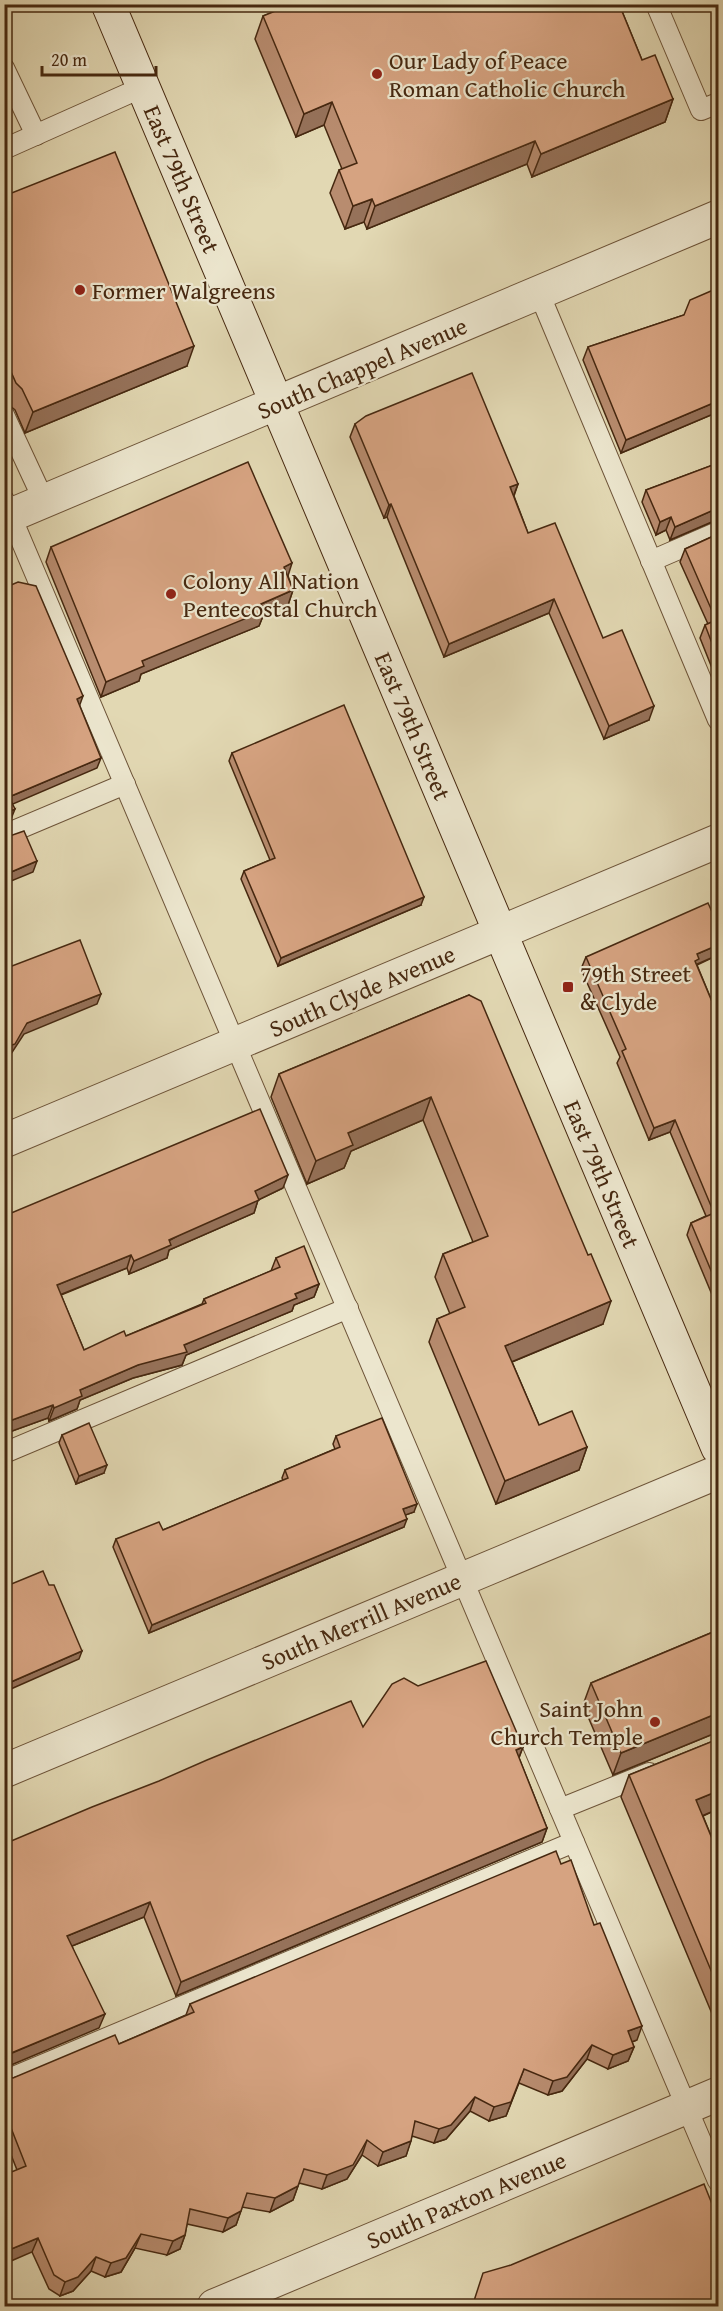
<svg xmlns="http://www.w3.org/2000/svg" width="723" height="2311" font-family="'Gentium Book Plus',serif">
<rect width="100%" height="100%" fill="#e2d8b3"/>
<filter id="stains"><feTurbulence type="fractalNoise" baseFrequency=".00333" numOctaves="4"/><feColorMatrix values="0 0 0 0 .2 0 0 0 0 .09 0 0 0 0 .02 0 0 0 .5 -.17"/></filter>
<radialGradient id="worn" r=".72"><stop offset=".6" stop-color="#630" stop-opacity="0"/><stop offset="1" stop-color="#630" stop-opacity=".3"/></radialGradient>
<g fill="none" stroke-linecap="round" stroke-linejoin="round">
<defs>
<g id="lane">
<polyline points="656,4 701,110 718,103"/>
<polyline points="4,68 36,135"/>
<polyline points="4,149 143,87"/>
<polyline points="539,293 718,720"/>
<polyline points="4,415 44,501"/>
<polyline points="4,500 718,2181"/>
<polyline points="651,561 718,532"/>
<polyline points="4,835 125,784"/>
<polyline points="4,1453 348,1308"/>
<polyline points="560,1809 649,1773"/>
<polyline points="4,2081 574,1842"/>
</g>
<g id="street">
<polyline points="4,518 718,217"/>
<polyline points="4,1141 718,841"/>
<polyline points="4,1771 718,1472"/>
<polyline points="214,2306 718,2094"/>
</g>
<polyline id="secondary" points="108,4 718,1448"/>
</defs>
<use href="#lane" stroke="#6d5439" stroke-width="22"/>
<use href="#street" stroke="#6d5439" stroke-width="35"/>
<use href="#secondary" stroke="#462810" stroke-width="35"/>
<use href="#lane" stroke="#ece6ce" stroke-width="20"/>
<use href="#street" stroke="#ece6ce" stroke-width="33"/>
<use href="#secondary" stroke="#ece6ce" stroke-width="33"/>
</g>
<g fill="#b88c6f" stroke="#462810" stroke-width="1.5">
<polygon points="271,4 619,4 642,60 673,99 665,122 532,177 527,164 367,229 364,222 345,229 330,193 339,170 342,169 324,125 296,137 255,39 263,16 274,12"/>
<polygon points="4,196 187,366 25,433 15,410 8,404 4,395"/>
<polygon points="718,288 718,412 621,453 583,360 588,347 684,315"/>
<polygon points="355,424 518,484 514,496 528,533 603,638 649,720 604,739 549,613 444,657 387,517 384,518 350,437"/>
<polygon points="718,463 718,520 714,521 670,540 666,530 656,535 642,502 646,490"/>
<polygon points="718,534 718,683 700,638 705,625 708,624 680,562 685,549"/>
<polygon points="51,547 288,576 293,590 288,605 263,616 259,626 141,674 139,681 101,697 46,562"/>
<polygon points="232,753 421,905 278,966 241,879 244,871 270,860 229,761"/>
<polygon points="718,925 718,955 697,965 718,1016 718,1309 687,1235 691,1223 706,1216 670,1132 649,1140 617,1063 620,1057 581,969 586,957"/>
<polygon points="469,995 603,1324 512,1362 539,1425 587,1447 579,1470 496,1504 429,1342 437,1319 450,1314 435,1277 443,1254 473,1242 423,1120 351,1151 344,1168 307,1184 271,1097 279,1074"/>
<polygon points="283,1188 258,1200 254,1213 169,1250 167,1258 129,1274 127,1268 61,1295 84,1350 126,1336 202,1304 204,1299 271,1271 276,1258 319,1284 314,1297 294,1305 292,1311 186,1355 182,1365 133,1378 80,1400 77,1409 49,1421 48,1418 4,1434 4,1216"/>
<polygon points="62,1435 104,1473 76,1484 59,1443"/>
<polygon points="336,1436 414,1512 405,1515 404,1527 149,1633 113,1547 116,1539 163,1530 283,1480 282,1478 285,1470 335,1449 333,1444"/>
<polygon points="718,1630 718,1733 713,1734 613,1775 583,1705 591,1683"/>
<polygon points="363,1727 523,1747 519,1758 547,1828 542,1842 176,1996 144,1917 72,1946 99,2028 4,1844"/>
<polygon points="718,1739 718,1809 703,1816 718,1853 718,2028 621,1797 629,1775"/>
<polygon points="190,2004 637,2040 632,2042 634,2047 628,2061 608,2069 587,2059 562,2091 548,2095 519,2083 506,2116 489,2121 470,2111 446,2139 434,2143 412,2136 406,2156 378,2166 362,2155 347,2179 322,2189 299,2183 293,2200 270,2212 242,2207 236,2225 223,2232 187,2224 185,2235 180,2249 167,2255 135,2248 121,2272 105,2277 91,2271 73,2291 60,2296 49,2289 32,2252 17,2170 4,2137 4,2077 13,2078 119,2044 186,2015"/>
</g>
<g fill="#96725a" stroke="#462810" stroke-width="1.5">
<polygon points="673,99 665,122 532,177 541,154"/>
<polygon points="332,102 324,125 296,137 304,114"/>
<polygon points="535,141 527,164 367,229 375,206"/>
<polygon points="372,199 364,222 345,229 353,206"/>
<polygon points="194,346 187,366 25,433 33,412"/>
<polygon points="718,401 718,412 621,453 626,440"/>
<polygon points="518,484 513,497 510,487"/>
<polygon points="391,504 387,517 384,518 389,505"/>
<polygon points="718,508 718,520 714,521 670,540 675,527"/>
<polygon points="671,517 666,530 656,535 660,522"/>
<polygon points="292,563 287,579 284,567"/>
<polygon points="293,590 288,605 263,616 259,626 141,674 139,681 101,697 106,682 142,661 261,604"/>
<polygon points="554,599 549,613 444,657 449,644"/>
<polygon points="83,696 79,707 77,699"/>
<polygon points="654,706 649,720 604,739 609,726"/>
<polygon points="101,758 97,768 6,807 9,797"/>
<polygon points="15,809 11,819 4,822 4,814"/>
<polygon points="37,861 33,872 4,884 4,875"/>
<polygon points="424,897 421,905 278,966 281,958"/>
<polygon points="718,945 718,955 697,964 691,973 697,954"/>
<polygon points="101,994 97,1004 24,1034 11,1054 4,1057 4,1048 27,1023"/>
<polygon points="431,1097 423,1120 351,1151 344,1168 307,1184 316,1161 348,1133"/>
<polygon points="675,1120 670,1132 649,1140 654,1128"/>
<polygon points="288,1175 283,1188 258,1200 254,1213 169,1250 167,1258 129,1274 134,1261 255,1191"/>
<polygon points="131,1255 127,1268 52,1298 57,1285"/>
<polygon points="319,1284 314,1297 294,1305 292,1311 186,1355 182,1365 133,1378 80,1400 77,1409 49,1421 54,1408 80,1390 184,1345 295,1294"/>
<polygon points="611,1301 603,1324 497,1368 505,1346"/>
<polygon points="53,1405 48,1418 4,1434 4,1423"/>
<polygon points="587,1447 579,1470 496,1504 505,1481"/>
<polygon points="107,1465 104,1473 76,1484 79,1476"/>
<polygon points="417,1504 414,1512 400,1517 403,1509"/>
<polygon points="407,1519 404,1527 149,1633 152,1625"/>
<polygon points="82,1651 79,1659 4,1692 4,1685"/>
<polygon points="718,1713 718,1733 713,1734 613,1775 621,1753"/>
<polygon points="523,1747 517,1762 516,1750"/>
<polygon points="718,1791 718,1809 688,1822 696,1800"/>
<polygon points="547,1828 542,1842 176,1996 181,1982"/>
<polygon points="150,1902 144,1917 62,1950 67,1936"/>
<polygon points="105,2014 99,2028 4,2068 5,2056"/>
<polygon points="642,2026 637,2040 623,2045 628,2031"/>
<polygon points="592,2045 587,2059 562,2091 548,2095 553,2081"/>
<polygon points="634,2047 628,2061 608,2069 613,2055"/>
<polygon points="524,2069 506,2116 489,2121 494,2107"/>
<polygon points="475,2097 470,2111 446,2139 434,2143 439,2129"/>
<polygon points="367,2140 362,2155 347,2179 322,2189 327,2175"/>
<polygon points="411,2141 406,2156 378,2166 383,2152"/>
<polygon points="298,2186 293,2200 270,2212 275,2198"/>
<polygon points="241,2211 236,2225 223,2232 228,2218"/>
<polygon points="141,2234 135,2248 121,2272 105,2277 111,2263"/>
<polygon points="185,2235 180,2249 167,2255 173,2241"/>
<polygon points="38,2238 32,2252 4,2264 4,2252"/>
<polygon points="96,2257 91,2271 73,2291 60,2296 65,2282"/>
</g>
<g fill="#d6a381" stroke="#462810" stroke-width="1.5">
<polygon points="290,4 619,4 642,60 655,55 673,99 541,154 535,141 375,206 372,199 353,206 339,170 357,163 332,102 304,114 263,16 290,5"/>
<polygon points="115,152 194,346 33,412 22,389 16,383 4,356 4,196"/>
<polygon points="718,288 718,401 626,440 588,347 684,315 690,300"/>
<polygon points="472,373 518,484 510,487 528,533 555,523 603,638 622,630 654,706 609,726 554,599 449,644 391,504 389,505 355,424 366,416"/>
<polygon points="248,462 292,563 284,567 293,590 261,604 264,611 142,661 144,666 106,682 51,547"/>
<polygon points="718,463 718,508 675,527 671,517 660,522 646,490"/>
<polygon points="718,534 718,659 705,625 716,620 685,549"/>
<polygon points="18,582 36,586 83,696 77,699 101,758 9,797 15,809 4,814 4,588"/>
<polygon points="344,705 424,897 281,958 244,871 275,858 232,753"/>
<polygon points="24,831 37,861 4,875 4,835 7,837"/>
<polygon points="708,903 718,925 718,945 697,954 699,959 695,961 718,1016 718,1287 691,1223 714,1213 675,1120 654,1128 622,1051 626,1049 586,957"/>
<polygon points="80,940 101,994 27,1023 15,1044 4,1048 4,969"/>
<polygon points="469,995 481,1001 566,1203 588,1255 591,1254 611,1301 505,1346 539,1425 572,1411 587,1447 505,1481 437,1319 465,1307 443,1254 488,1236 431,1097 348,1133 353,1145 316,1161 279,1074"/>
<polygon points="260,1109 288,1175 255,1191 259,1200 169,1240 171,1245 134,1261 131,1255 57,1285 84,1350 124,1331 126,1336 206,1303 204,1299 280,1267 276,1258 304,1246 319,1284 295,1294 297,1298 184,1345 187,1352 138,1365 80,1390 82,1396 54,1408 53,1405 4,1423 4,1216"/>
<polygon points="382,1418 417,1504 403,1509 407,1519 152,1625 116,1539 159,1522 163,1530 288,1478 285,1470 340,1447 336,1436"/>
<polygon points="89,1423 107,1465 79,1476 62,1435"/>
<polygon points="43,1571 49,1585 54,1585 82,1651 4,1685 4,1587"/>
<polygon points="718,1630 718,1713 621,1753 591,1683"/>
<polygon points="486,1661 523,1747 516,1750 547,1828 181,1982 150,1902 67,1936 105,2014 4,2056 4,1844 92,1807 159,1781 207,1760 351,1701 363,1727 392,1684 404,1678 418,1686"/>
<polygon points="718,1739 718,1791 696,1800 718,1853 718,1987 629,1775"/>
<polygon points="556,1851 561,1864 571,1860 594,1925 600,1923 642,2026 628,2031 634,2047 613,2055 592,2045 567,2077 553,2081 524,2069 511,2102 494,2107 475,2097 451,2125 439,2129 415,2121 411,2141 383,2152 367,2140 353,2165 327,2175 304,2169 298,2186 275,2198 247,2193 241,2211 228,2218 190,2209 185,2235 173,2241 141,2234 126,2258 111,2263 96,2257 78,2277 65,2282 54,2275 38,2238 4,2252 4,2175 26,2166 4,2110 4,2077 13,2078 115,2035 119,2044 194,2012 190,2004"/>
<polygon points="704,2184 718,2219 718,2307 472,2307 483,2273 511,2265"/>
</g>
<g fill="#8f2418" stroke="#ece6ce" stroke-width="2">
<circle cx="377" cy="74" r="6"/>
<circle cx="80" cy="290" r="6"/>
<circle cx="171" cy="594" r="6"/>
<rect x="562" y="981" width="12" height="12" rx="3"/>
<circle cx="655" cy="1722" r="6"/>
</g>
<g text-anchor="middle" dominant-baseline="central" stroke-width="4.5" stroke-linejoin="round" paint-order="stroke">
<g font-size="24" fill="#462810" stroke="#ece6ce" text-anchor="start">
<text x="389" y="60">Our Lady of Peace<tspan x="389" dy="28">Roman Catholic Church</tspan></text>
<text x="92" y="290">Former Walgreens</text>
<text x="183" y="580">Colony All Nation<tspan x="183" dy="28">Pentecostal Church</tspan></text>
<text x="580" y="973">79th Street<tspan x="580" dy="28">&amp; Clyde</tspan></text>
<text x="643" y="1708" text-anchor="end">Saint John<tspan x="643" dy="28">Church Temple</tspan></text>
</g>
<g font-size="24" fill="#462810" stroke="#ece6ce">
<text transform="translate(182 179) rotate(67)">East 79th Street</text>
<text transform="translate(362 368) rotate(-23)">South Chappel Avenue</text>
<text transform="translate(413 726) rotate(67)">East 79th Street</text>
<text transform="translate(362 991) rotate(-23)">South Clyde Avenue</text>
<text transform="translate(602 1174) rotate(67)">East 79th Street</text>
<text transform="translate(361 1621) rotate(-23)">South Merrill Avenue</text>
<text transform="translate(466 2200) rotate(-23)">South Paxton Avenue</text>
</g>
</g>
<rect width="723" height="2311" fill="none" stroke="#e2d8b3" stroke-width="24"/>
<rect x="6" y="6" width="711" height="2299" fill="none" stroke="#462810" stroke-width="3"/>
<rect x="12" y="12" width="699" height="2287" fill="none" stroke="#462810" stroke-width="1.5"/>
<path d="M42 66v9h114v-9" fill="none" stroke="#462810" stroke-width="3"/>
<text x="51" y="66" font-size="18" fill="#462810" stroke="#ece6ce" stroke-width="4.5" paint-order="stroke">20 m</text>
<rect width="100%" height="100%" filter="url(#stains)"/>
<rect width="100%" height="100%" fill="url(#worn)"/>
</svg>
